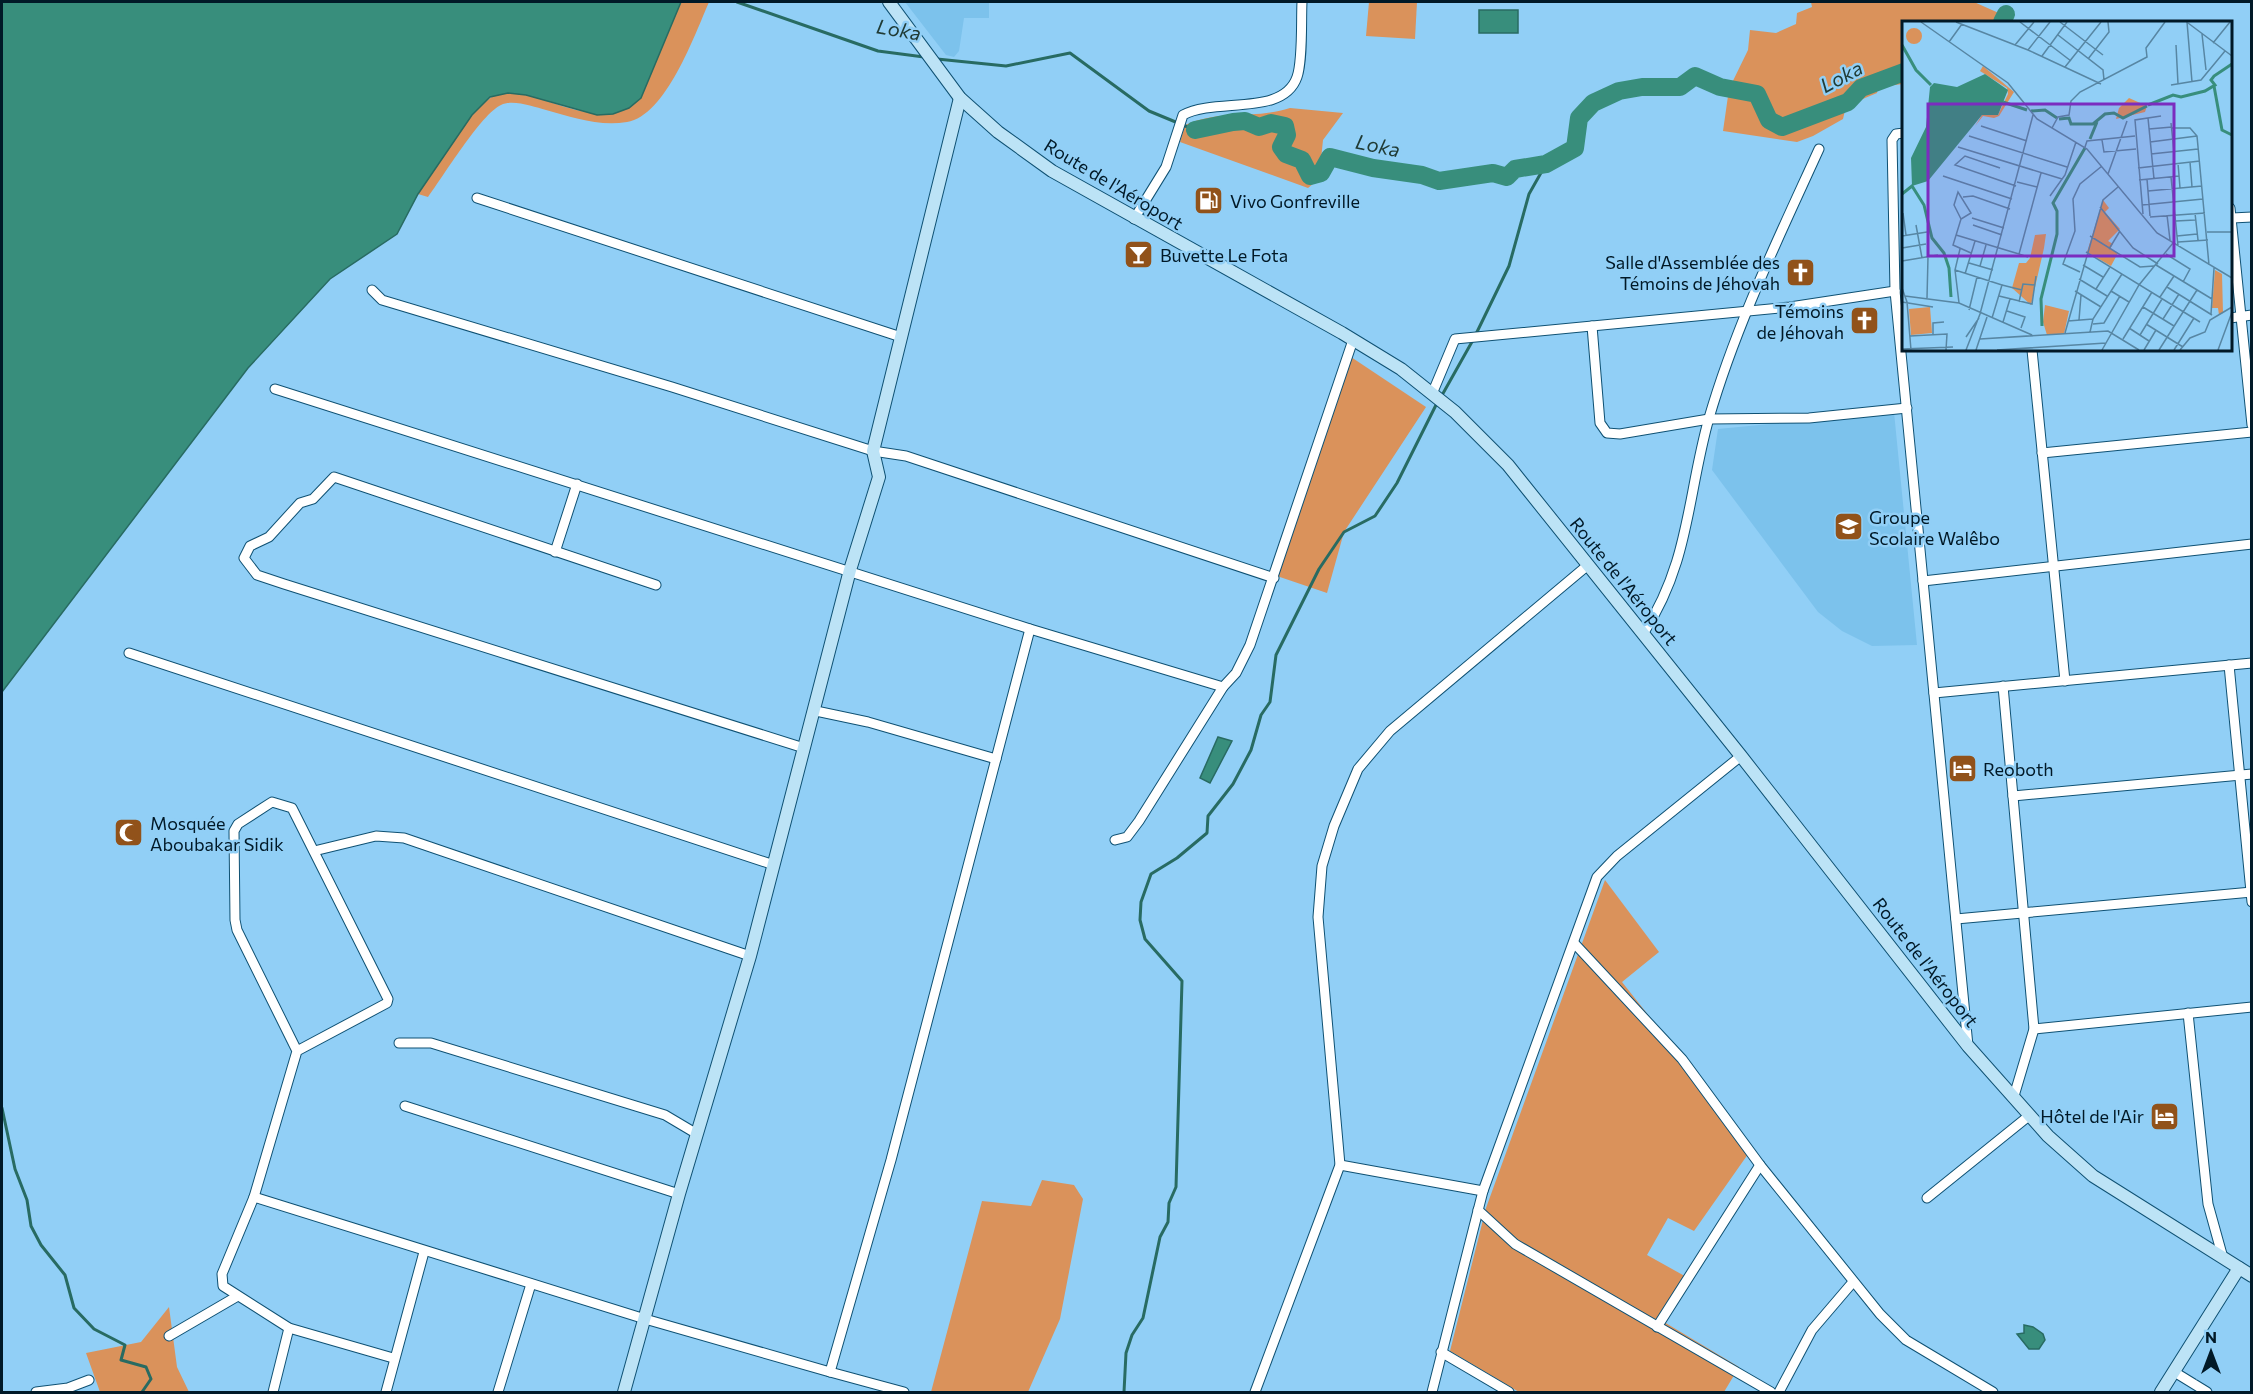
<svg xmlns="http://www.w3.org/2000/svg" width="2253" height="1394" font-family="Commissioner,sans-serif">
<rect width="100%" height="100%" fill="#91cff6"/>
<g fill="#7cc2ec">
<polygon points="905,2 989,2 989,18 964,18 959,51 954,57 946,55"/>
<polygon points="1894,412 1917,645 1872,646 1842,631 1818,612 1712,470 1718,429"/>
</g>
<g fill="#da925b">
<path d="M 681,2 L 709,2 C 695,34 666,116 627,122 C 599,127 572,117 546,110 C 534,107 513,99 501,105 C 481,114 443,177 428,197 L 418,194 C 437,166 461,119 489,99 C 526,72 586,142 641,98 Z"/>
<polygon points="1369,2 1417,2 1415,39 1366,36"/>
<polygon points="1811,2 1974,2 2001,14 1997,22 1904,22 1903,84 1878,87 1877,93 1846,106 1843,119 1813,136 1797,142 1723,131 1729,89 1748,50 1750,30 1776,33 1796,24 1797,13 1812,7"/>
<path d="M 1290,108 L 1343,113 L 1323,140 L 1319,179 L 1308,188 L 1180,142 L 1185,125 C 1222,109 1252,120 1290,108 Z"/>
<polygon points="1348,355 1426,407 1344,532 1327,593 1274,575"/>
<polygon points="1605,880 1659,952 1622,982 1753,1147 1694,1231 1668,1218 1647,1255 1690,1279 1664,1322 1739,1367 1724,1392 1519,1392 1450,1351 1486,1208"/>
<polygon points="1042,1180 1074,1185 1083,1199 1060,1319 1028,1392 931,1392 982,1201 1031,1206"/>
<polygon points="169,1307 177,1367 189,1392 100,1392 86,1353 141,1342"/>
</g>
<g fill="#388e7c" stroke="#286b62" stroke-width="1.5">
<polygon points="2,2 681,2 641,98 629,108 613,114 597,115 526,95 508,93 490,97 472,115 418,194 397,234 330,279 248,368 2,692"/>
<rect x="1479" y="10" width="39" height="23"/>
<polygon points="1218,737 1232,741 1210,783 1200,778"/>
<polygon points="2024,1325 2033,1327 2043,1334 2045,1340 2039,1349 2029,1349 2017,1334 2024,1333"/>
</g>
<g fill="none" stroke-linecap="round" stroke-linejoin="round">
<g stroke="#286b62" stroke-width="3">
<polyline points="737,2 878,51 924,57"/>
<polyline points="937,59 1006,66 1070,53 1149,111 1195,130"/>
<polyline points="1476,334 1509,266 1529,194 1546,164"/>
<polyline points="1441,397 1473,340"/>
<polyline points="2,1108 15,1169 27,1200 31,1226 41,1245 65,1275 74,1308 94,1329 125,1345 121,1360 146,1367 151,1379 142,1392"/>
<polyline points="1124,1392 1126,1353 1132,1335 1143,1318 1160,1237 1168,1222 1169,1203 1176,1187 1182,981 1145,939 1140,920 1141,902 1151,874 1177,858 1207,833 1208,816 1233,784 1251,750 1261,715 1270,702 1276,655 1319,569 1344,532 1375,516 1397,483 1437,403"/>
</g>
<g stroke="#388e7c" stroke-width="18">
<polyline points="2002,22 2006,14"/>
<polyline points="1195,130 1233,122 1245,121 1259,127 1271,123 1285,126 1287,135 1281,147 1286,154 1302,160 1310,176 1321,173 1330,157 1373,168 1422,175 1439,181 1493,173 1507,177 1515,169 1546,164 1575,148 1579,118 1593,103 1619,91 1642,87 1680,87 1695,76 1720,87 1757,94 1769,120 1782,127 1848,102 1861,88 1904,72"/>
</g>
<defs>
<g id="street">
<polyline points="1904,133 1896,134 1892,140 1895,291 1968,1046"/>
<polyline points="477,198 901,337"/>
<polyline points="2230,208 2252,425"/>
<polyline points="2232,218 2252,217"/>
<path d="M 1134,219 L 1166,167 L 1183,115 C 1216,97 1283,117 1297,77 C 1303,60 1301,20 1302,2"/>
<polyline points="372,290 382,300 672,387 873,451 906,456 1274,578"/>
<polyline points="2230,318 2252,315"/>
<polyline points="1592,326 1600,423 1607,433 1620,434 1709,419 1809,418 1907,408"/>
<polyline points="2032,350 2065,681"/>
<polyline points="275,389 1030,629 1223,687"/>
<polyline points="1432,394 1455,339 1790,307 1895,291"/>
<polyline points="2042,453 2252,432"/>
<polyline points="555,552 577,484"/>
<polyline points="1923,581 2252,544"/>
<polyline points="656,585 334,477 313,499 300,503 269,537 250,546 244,558 257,575 284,584 804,748"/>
<path d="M 1643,634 C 1690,562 1687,496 1709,418 C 1736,325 1779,237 1819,149"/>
<polyline points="129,653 774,865"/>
<polyline points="2229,665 2252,902"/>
<polyline points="2003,686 2034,1029 2014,1096"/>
<polyline points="1934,693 2252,663"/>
<polyline points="816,711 868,722 996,759"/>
<polyline points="2013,796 2252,774"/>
<polyline points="1115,840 1127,837 1139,821 1223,687 1236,673 1250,645 1353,340"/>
<polyline points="314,851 376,836 404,838 750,956"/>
<polyline points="1956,919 2252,892"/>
<polyline points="1574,943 1682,1059 1760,1165 1880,1314 1906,1340 1993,1392"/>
<polyline points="2188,1013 2208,1204 2223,1258"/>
<polyline points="2034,1029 2252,1007"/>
<polyline points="399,1043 431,1043 665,1115 697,1134"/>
<polyline points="297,1051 237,930 235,920 234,831 238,824 272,802 292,808 388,999 387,1003 297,1051 254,1197 222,1274 223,1286 289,1328 393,1358"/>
<polyline points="405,1106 679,1194"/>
<polyline points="1340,1165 1483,1191"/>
<polyline points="254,1197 645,1319 830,1372"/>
<polyline points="1927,1198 2030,1115"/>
<polyline points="1478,1210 1515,1244 1771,1392"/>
<polyline points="1657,1327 1760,1165"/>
<polyline points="169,1336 236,1297"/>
<polyline points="1441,1352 1509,1392"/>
<polyline points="2176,1373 2207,1392"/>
<polyline points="36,1392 68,1388 89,1380"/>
<polyline points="273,1392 289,1328"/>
<polyline points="386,1392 424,1252"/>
<polyline points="498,1392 531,1284"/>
<polyline points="904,1392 830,1372 891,1160 1030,629"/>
<polyline points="1255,1392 1340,1165 1318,917 1322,866 1334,826 1358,769 1390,731 1588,565"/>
<polyline points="1432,1392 1483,1191 1597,877 1617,856 1741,756"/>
<polyline points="1779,1392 1812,1330 1853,1282"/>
</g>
<g id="secondary">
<polyline points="889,2 960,98 998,132 1052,171 1342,333 1401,369 1455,412 1508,465 1741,756 1968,1046 2048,1136 2093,1176 2252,1276"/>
<polyline points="624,1392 679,1194 750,956 850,570 879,477 873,451 960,98"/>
<polyline points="2161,1392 2239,1268"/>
</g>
</defs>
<use href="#street" stroke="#0f5173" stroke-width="11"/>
<use href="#secondary" stroke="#0f5173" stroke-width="14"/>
<use href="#street" stroke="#fff" stroke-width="9"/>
<use href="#secondary" stroke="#bce3f6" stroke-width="12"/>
</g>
<defs>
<symbol id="fuel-square" viewBox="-11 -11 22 22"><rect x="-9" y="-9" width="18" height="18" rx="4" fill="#91521a" stroke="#91cff6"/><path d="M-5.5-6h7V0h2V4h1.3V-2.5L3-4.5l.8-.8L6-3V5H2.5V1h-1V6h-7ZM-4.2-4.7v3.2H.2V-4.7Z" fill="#fff"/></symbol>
<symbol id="bar-square" viewBox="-11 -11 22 22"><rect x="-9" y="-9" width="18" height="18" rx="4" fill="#91521a" stroke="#91cff6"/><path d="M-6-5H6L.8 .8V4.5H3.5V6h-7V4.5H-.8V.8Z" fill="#fff"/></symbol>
<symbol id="church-square" viewBox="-11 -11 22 22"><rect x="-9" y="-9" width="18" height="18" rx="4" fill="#91521a" stroke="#91cff6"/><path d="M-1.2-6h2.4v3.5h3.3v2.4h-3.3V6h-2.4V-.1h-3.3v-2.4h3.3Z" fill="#fff"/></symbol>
<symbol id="school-square" viewBox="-11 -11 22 22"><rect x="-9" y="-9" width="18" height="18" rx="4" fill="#91521a" stroke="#91cff6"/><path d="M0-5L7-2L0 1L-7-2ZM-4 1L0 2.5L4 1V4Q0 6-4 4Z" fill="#fff"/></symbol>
<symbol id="hotel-square" viewBox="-11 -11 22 22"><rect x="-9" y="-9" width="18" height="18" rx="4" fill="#91521a" stroke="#91cff6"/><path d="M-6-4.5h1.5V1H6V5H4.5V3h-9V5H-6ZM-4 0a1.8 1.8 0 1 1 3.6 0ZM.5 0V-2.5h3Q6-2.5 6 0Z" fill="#fff"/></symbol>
<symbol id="mosque-square" viewBox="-11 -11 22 22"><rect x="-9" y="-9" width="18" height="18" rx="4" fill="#91521a" stroke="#91cff6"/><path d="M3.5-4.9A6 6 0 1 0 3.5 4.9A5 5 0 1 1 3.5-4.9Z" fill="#fff"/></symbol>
</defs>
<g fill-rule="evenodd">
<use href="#fuel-square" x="1192" y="184" width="33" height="33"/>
<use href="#bar-square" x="1122" y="238" width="33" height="33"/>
<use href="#church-square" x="1784" y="256" width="33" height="33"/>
<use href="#church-square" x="1848" y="304" width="33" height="33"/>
<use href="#school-square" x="1832" y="510" width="33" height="33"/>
<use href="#hotel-square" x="1946" y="752" width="33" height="33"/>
<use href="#mosque-square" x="112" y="816" width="33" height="33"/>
<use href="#hotel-square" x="2148" y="1100" width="33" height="33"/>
</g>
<g text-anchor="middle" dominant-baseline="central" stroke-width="5" stroke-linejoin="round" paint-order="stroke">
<g font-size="18" fill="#011927" stroke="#91cff6">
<text transform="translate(1114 184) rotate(31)">Route de l'Aéroport</text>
<text transform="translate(1624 581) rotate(51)">Route de l'Aéroport</text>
<text transform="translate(1926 962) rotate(52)">Route de l'Aéroport</text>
</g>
<g font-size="18" fill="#011927" stroke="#91cff6" text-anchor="start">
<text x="1230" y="201">Vivo Gonfreville</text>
<text x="1160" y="255">Buvette Le Fota</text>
<text x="1780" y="262" text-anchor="end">Salle d'Assemblée des<tspan x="1780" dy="21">Témoins de Jéhovah</tspan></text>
<text x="1844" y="311" text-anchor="end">Témoins<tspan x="1844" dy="21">de Jéhovah</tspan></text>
<text x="1869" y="517">Groupe<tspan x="1869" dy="21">Scolaire Walêbo</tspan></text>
<text x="1983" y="769">Reoboth</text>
<text x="150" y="823">Mosquée<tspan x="150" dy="21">Aboubakar Sidik</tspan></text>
<text x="2144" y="1116" text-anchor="end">Hôtel de l'Air</text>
</g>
<g font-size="20" font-style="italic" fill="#203b35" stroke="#91cff6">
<text transform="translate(899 29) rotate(10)">Loka</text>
<text transform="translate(1841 76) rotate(-28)">Loka</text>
<text transform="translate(1378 145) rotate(12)">Loka</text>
</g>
</g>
<g transform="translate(1902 21)">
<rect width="330" height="330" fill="#91cff6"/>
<path d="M4 15a8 8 0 1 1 16 0a8 8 0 1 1-16 0ZM 81,45 L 112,71 L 97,95 L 92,97 L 81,95 L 73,105 L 80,94 L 96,94 L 106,73 L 105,67 L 78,50 ZM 227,77 L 245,85 L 243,91 L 214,98 L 217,87 ZM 201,179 L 207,187 L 203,191 L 218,208 L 206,220 L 211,223 L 208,228 L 216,232 L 209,245 L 185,231 ZM 144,213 L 142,227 L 129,284 L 110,267 L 117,242 L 124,242 L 128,237 L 133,214 ZM 313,249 L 320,253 L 321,292 L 317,294 L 316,287 L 310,287 ZM 143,284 L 167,290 L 162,313 L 145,314 L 141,301 ZM 28,286 L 30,312 L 9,314 L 7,288 Z" fill="#da925b"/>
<path d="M 83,53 L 106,69 L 96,94 L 80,94 L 26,160 L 10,165 L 9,137 L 24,106 L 28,66 L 32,62 L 55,66 Z" fill="#388e7c"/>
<path fill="none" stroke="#388e7c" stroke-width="3" d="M 0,24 L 14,49 L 29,64M 312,65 L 320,109 L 330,114M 101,81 L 125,89M 246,84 L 271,74 L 279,76 L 303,70 L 313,64 L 309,59 L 312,55 L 330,43M 129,90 L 143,89 L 155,97M 157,98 L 167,97 L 169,103 L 191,103 L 203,93 L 212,92 L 221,97 L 245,85M 188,118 L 195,101M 0,173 L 10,165 L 22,184 L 30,217 L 42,232 L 47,247 L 49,276M 140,305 L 139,278 L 155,213 L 155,190 L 151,182 L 183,127"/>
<path fill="none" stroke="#5786a3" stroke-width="1.5" d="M 19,1 L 106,62 L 135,98 L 185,128 L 255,212 L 330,257M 54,1 L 126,29 L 199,63M 118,1 L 169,40M 158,1 L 201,34M 285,1 L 290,61M 286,2 L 330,35M 300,13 L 304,49M 156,14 L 201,49 L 202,59M 47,21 L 60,3M 311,22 L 328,1M 113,24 L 132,1M 274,24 L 276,63M 126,29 L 148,1M 140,35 L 165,1M 186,38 L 207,11 L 206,1M 163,46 L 199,1M 269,64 L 299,59 L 323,30M 246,97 L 252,158M 269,102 L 272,131M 79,105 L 125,120M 150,107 L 156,96 L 167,94 L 169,80 L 178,71 L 245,36 L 244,27 L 263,1M 270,107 L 288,107 L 295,115 L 307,244M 247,108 L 270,106M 67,115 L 165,146M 200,119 L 202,131 L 234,128M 248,121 L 295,115M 56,126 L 160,158M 183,126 L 185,120 L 233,115M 249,133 L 296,128M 288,141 L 290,166M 276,142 L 278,167M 98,147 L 63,135 L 53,144 L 114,165M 236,147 L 298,140M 206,153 L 225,100M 41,155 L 110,178M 269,156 L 276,225M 245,158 L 248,195M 237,159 L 277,155M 115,161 L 135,166M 246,170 L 300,165M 148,175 L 163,154 L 174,121M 61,176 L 71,175 L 108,188M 240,184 L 301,178M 198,186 L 231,227 L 256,243M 1,192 L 4,214M 293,192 L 296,219M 241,193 L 233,99 L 259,95M 265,194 L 268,219M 248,196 L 303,192M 70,197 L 102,207M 59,198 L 52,184 L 56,171 L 69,192 L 59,198 L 51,224 L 69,232M 274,200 L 293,199M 14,204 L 20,237M 71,204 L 100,214M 305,211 L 330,211M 54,214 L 117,233M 0,215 L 25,211M 188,215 L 238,246 L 252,245M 275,215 L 295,213M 276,221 L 306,219M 0,227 L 24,223M 58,228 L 53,249 L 100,264 L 90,297M 207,228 L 218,210M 184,231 L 298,301M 264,233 L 288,248 L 281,261M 126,236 L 117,233 L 139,152M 0,240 L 36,234M 67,242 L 91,249M 181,244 L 201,256M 254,244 L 310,278M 78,245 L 84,224M 53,249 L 57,282M 178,251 L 161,243 L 173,210 L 171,178 L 178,163 L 200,145M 63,253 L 73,220M 177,258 L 205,275M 100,264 L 120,269M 265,266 L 310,294M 0,267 L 5,281 L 9,329M 194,268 L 208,246M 173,270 L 199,286M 209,270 L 227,281M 3,275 L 57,282 L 130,314M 97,275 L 130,283 L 134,255M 258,276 L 272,255M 25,277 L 26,236M 0,281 L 31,286M 117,281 L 121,263 L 133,264M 241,286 L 272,305M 67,289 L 75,256M 105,290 L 123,296 L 119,307M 309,293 L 312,247M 261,298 L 277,273M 177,299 L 179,274M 166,300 L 191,298M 101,301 L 108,278M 191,303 L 202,302 L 218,275M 244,303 L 281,326M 227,307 L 247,320M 188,311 L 191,298 L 220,253M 163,312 L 201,179 L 216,166M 31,313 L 31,302 L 42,301M 238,314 L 260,278M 8,315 L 45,313 L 44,329M 64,316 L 77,297M 78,318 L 206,310 L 237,329M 221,318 L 250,271M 0,328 L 51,326M 64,329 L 78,293 L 131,94M 74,329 L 85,296M 95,329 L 204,322M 200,329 L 237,264 L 271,222M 242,329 L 254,309M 257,329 L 295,269M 272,329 L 292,297M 278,329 L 288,317 L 303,311 L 308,299 L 330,286M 316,329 L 330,291"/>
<path fill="#7b2cbf" fill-opacity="0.15" stroke="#7b2cbf" stroke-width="3" d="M 26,83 L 272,83 L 272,235 L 26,235 Z"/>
<rect width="330" height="330" fill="none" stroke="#011927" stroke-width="3"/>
</g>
<rect width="2253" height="1394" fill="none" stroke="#011927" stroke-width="6"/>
<g transform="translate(2211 1352)" stroke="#91cff6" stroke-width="4.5" paint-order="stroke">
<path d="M0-4.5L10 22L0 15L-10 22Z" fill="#011927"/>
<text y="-9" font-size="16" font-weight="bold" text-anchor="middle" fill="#011927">N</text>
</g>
</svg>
